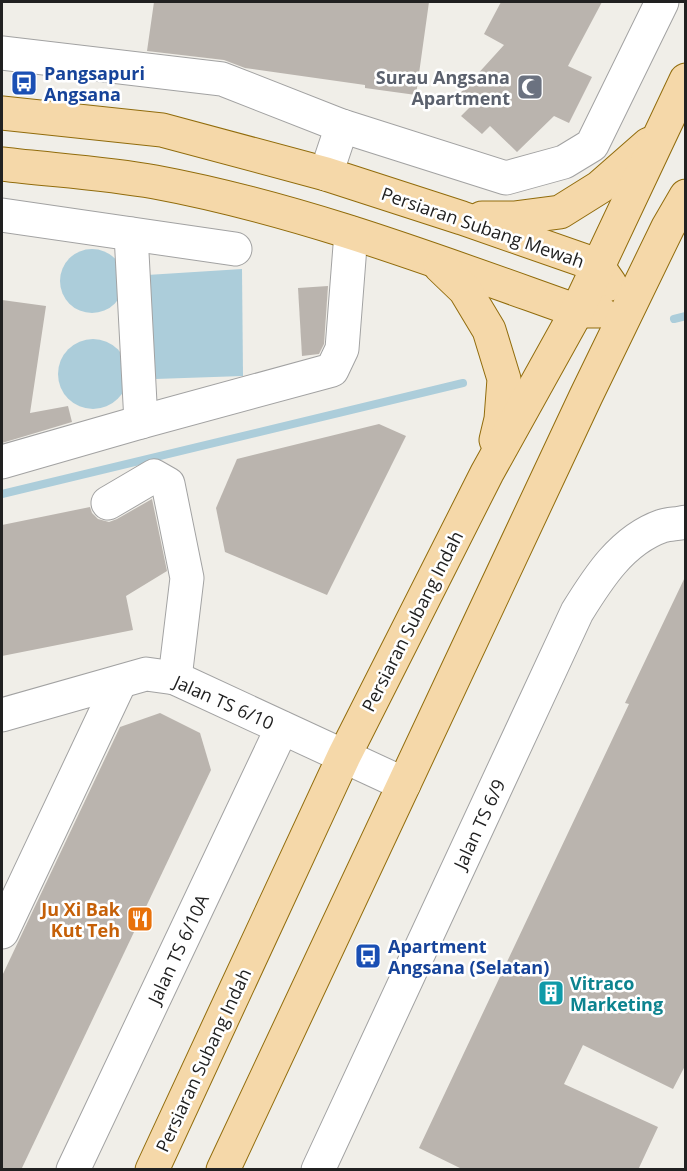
<svg xmlns="http://www.w3.org/2000/svg" width="687" height="1171" font-family="'Open Sans',sans-serif">
<rect width="100%" height="100%" fill="#f0eee8"/>
<g fill="#accdda">
<circle cx="92" cy="281" r="32"/>
<polygon points="242,269 243,376 155,379 147,275"/>
<circle cx="93" cy="374" r="35"/>
</g>
<g fill="none" stroke-linecap="round" stroke-linejoin="round">
<g stroke="#accdda" stroke-width="8">
<polyline points="674,319 686,316"/>
<polyline points="2,494 463,383"/>
</g>
</g>
<g fill="#bab4ae">
<polygon points="154,2 429,2 416,95 365,88 365,85 245,68 224,60 147,51"/>
<polygon points="501,2 602,2 568,66 592,77 569,123 554,116 517,152 490,126 482,134 461,116 474,103 454,100 504,45 484,34"/>
<polygon points="328,286 324,344 319,354 302,356 298,288"/>
<polygon points="2,300 46,306 30,413 68,406 72,422 2,443"/>
<polygon points="379,424 406,436 327,595 225,552 216,508 237,459"/>
<polygon points="152,499 167,571 126,596 133,630 2,656 2,525 90,507 92,513 98,519 109,522 117,519"/>
<polygon points="686,575 686,1064 673,1089 583,1045 564,1084 658,1127 638,1170 464,1170 419,1148 629,704 625,703"/>
<polygon points="160,713 200,733 211,770 21,1170 2,1170 2,976 120,727"/>
</g>
<g fill="none" stroke-linecap="round" stroke-linejoin="round">
<defs>
<g id="minor">
<polyline points="2,53 222,79 342,126 506,178 564,162 592,145 662,2"/>
<polyline points="326,174 342,126"/>
<polyline points="2,215 235,249"/>
<polyline points="131,234 141,422"/>
<polyline points="2,462 141,422 332,370 342,349 351,233"/>
<polyline points="108,503 154,476 168,484 187,578 175,678"/>
<polyline points="2,715 146,674 175,678 404,784"/>
<polyline points="2,932 120,682"/>
<polyline points="73,1170 282,728"/>
<path d="M 318,1170 L 577,612 C 598,578 622,540 662,526 C 669,524 678,524 686,522"/>
</g>
<g id="major">
<polyline points="2,113 162,130 326,174 462,218 597,265 610,284"/>
<path d="M 2,164 C 52,170 105,173 155,182 C 300,209 439,262 577,311 L 599,311"/>
<polyline points="482,218 514,218 560,212 600,187 649,144"/>
<polyline points="440,266 465,290 489,330 504,379 501,419 496,440"/>
<polyline points="152,1170 344,756 487,473 577,311 686,80"/>
<polyline points="223,1170 586,396 668,227 686,196"/>
</g>
</defs>
<use href="#minor" stroke="#a2a2a2" stroke-width="35"/>
<use href="#major" stroke="#916c0c" stroke-width="35"/>
<use href="#minor" stroke="#fff" stroke-width="33"/>
<use href="#major" stroke="#f5d8a9" stroke-width="33"/>
</g>
<defs>
<symbol id="bus-square" viewBox="-11 -11 22 22"><rect x="-9" y="-9" width="18" height="18" rx="4" fill="#1a4fb4" stroke="#fff"/><path d="M-5-6H5V4H4V6H2V4H-2V6H-4V4H-5ZM-3.5-4V0h7V-4ZM-3.5 1.2v1.5H-2V1.2ZM2 1.2v1.5H3.5V1.2Z" fill="#fff"/></symbol>
<symbol id="mosque-square" viewBox="-11 -11 22 22"><rect x="-9" y="-9" width="18" height="18" rx="4" fill="#6b7280" stroke="#fff"/><path d="M3.5-4.9A6 6 0 1 0 3.5 4.9A5 5 0 1 1 3.5-4.9Z" fill="#fff"/></symbol>
<symbol id="restaurant-square" viewBox="-11 -11 22 22"><rect x="-9" y="-9" width="18" height="18" rx="4" fill="#e8710a" stroke="#fff"/><path d="M-5-6h1v4h1v-4h1v4h1v-4h1v5L-1.5 .5V6h-2V.5L-5-1ZM5-6V6H3V1.5H1.5Q1.5-4 5-6Z" fill="#fff"/></symbol>
<symbol id="building-square" viewBox="-11 -11 22 22"><rect x="-9" y="-9" width="18" height="18" rx="4" fill="#0f9aa8" stroke="#fff"/><path d="M-4-6H4V6H1V3H-1V6H-4ZM-2.5-4.3h1.7v1.8h-1.7ZM.8-4.3h1.7v1.8H.8ZM-2.5-1h1.7V.8h-1.7ZM.8-1h1.7V.8H.8Z" fill="#fff"/></symbol>
</defs>
<g fill-rule="evenodd">
<use href="#bus-square" x="9" y="68" width="30" height="30"/>
<use href="#mosque-square" x="515" y="72" width="30" height="30"/>
<use href="#restaurant-square" x="125" y="904" width="30" height="30"/>
<use href="#bus-square" x="353" y="941" width="30" height="30"/>
<use href="#building-square" x="536" y="978" width="30" height="30"/>
</g>
<g text-anchor="middle" dominant-baseline="central" stroke-width="5" stroke-linejoin="round" paint-order="stroke">
<g font-size="18" font-weight="bold" fill="#164399" stroke="#fff" text-anchor="start">
<text x="44" y="73">Pangsapuri<tspan x="44" dy="21">Angsana</tspan></text>
<text x="388" y="946">Apartment<tspan x="388" dy="21">Angsana (Selatan)</tspan></text>
</g>
<g font-size="18" font-weight="bold" fill="#5b616d" stroke="#fff" text-anchor="end">
<text x="510" y="77">Surau Angsana<tspan x="510" dy="21">Apartment</tspan></text>
</g>
<g font-size="18" fill="#212121" stroke="#fff">
<text transform="translate(483 227) rotate(19)">Persiaran Subang Mewah</text>
<text transform="translate(412 621) rotate(-63)">Persiaran Subang Indah</text>
<text transform="translate(224 702) rotate(24)">Jalan TS 6/10</text>
<text transform="translate(479 824) rotate(-65)">Jalan TS 6/9</text>
<text transform="translate(178 949) rotate(-65)">Jalan TS 6/10A</text>
<text transform="translate(203 1060) rotate(-65)">Persiaran Subang Indah</text>
</g>
<g font-size="18" font-weight="bold" fill="#c56008" stroke="#fff" text-anchor="end">
<text x="120" y="909">Ju Xi Bak<tspan x="120" dy="21">Kut Teh</tspan></text>
</g>
<g font-size="18" font-weight="bold" fill="#0d838f" stroke="#fff" text-anchor="start">
<text x="570" y="983">Vitraco<tspan x="570" dy="21">Marketing</tspan></text>
</g>
</g>
<rect width="687" height="1171" fill="none" stroke="#212121" stroke-width="6"/>
</svg>
